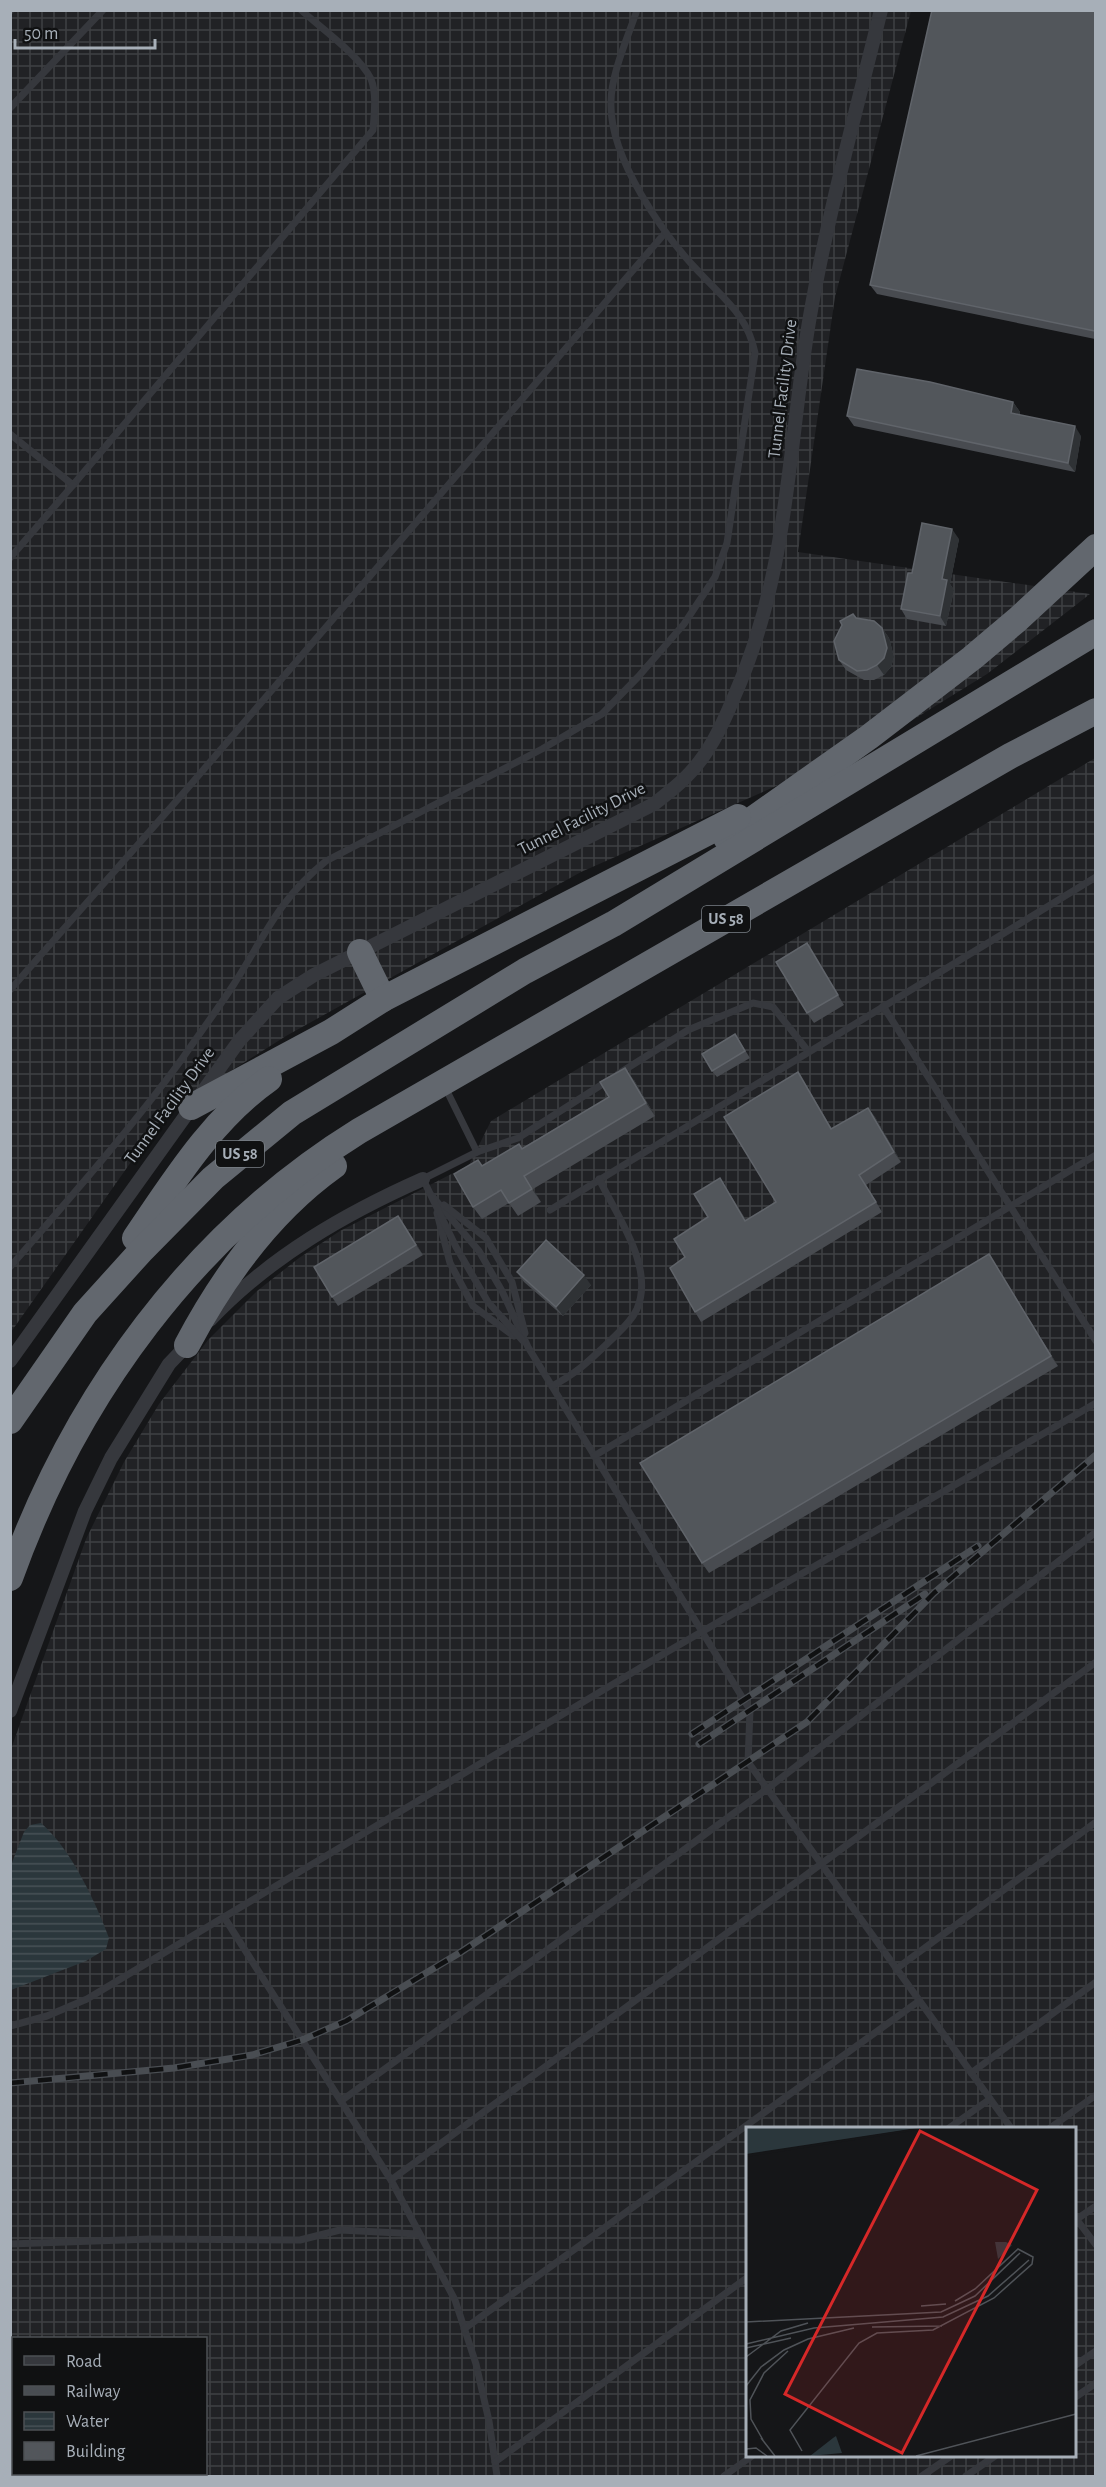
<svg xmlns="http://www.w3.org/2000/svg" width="1106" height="2487" font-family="'Alegreya Sans',sans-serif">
<defs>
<pattern id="industrial-grid" width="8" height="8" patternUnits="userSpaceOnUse" patternTransform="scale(1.5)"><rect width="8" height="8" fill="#212225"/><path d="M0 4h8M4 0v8" fill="none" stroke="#3e4043"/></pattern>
<pattern id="water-rules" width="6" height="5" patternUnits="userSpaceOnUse" patternTransform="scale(1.5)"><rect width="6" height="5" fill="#2b373c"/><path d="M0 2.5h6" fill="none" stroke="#475156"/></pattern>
</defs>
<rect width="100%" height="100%" fill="#151618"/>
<g fill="url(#industrial-grid)" fill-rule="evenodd">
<polygon points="11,11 911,11 835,297 798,552 1090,594 987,674 903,726 865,747 581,872 286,1036 167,1111 11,1332"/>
<path d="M 1095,758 L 1095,2476 L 11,2476 L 11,1749 L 86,1539 L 124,1462 L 159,1404 L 208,1340 L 257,1291 L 299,1258 L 340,1231 L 469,1165 L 491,1121 ZM 748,2128 L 1074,2128 L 1074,2456 L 748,2456 ZM 14,2338 L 206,2338 L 206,2474 L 14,2474 Z"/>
</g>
<path fill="url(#water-rules)" d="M 41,1823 C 71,1849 95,1901 109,1938 L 106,1949 L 86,1961 L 11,1990 L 11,1865 L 24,1832 L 30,1825 Z"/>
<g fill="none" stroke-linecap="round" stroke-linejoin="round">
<g stroke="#36383d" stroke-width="7">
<polyline points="10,11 11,10"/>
<polyline points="10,108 103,10"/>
<path d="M 10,434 L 73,485 L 373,130 C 374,115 377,94 371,79 C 360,56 321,28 301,10"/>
<polyline points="10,558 73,485"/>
<polyline points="10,990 186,790 665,233"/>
<polyline points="883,1006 1096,1341"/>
<polyline points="618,1074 688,1030 753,1003 773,1007 808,1051"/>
<polyline points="445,1087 477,1152"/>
<polyline points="432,1196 479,1251 502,1291 528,1347 750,1710 748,1762 1011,2128"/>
<polyline points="444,1205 486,1238 512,1282 525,1333"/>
<polyline points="550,1210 1096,877"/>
<polyline points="437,1213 450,1263 473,1306 514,1336"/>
<path d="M 10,1267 C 69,1199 129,1131 182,1059 C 199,1034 218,1009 234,984 C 266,934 278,900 326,861 L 542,749 L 602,714 L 638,677 L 684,624 L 715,577 L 727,543 L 755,353 C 748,316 724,299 700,273 C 663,235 609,157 611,102 C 611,74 628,37 637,10"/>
<polyline points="523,1341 488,1302 456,1247 423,1179 477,1152 518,1138 609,1080"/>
<path d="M 552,1386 C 577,1373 589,1361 610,1341 C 620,1331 631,1322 637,1309 C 655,1267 617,1216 599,1179"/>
<polyline points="594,1456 1096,1155"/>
<polyline points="224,1917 391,2180 455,2300 476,2364 489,2421 497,2476"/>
<polyline points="896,1969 1096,1822"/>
<polyline points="10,2026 47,2016 87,1999 660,1656 1096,1403"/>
<polyline points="971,2073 1096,1982"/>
<polyline points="341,2101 767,1789 1096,1532"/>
<polyline points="949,2128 990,2099"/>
<polyline points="1050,2128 1096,2095"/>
<polyline points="391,2180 1096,1662"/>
<polyline points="1074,2216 1096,2245"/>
<polyline points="1074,2221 1096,2206"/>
<polyline points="10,2244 151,2239 300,2240 340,2230 418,2234"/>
<polyline points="464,2329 919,2001"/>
<polyline points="1074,2366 1096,2351"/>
<polyline points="1074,2398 1096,2383"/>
<polyline points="495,2462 748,2277"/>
<polyline points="724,2476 752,2456"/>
<polyline points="922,2476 951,2456"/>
<polyline points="966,2476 995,2456"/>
</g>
<g stroke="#36383d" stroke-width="14">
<path d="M 210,1320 C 270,1257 344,1214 423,1179"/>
<path d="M 10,1361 L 239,1041 L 278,998 L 314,975 L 654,804 C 664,796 675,788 685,778 C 708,756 722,726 734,697 C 790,571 787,448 810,316 C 828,213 856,112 881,10"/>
<polyline points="10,1711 85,1511 111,1458 169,1364 191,1341"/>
</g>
<g stroke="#62676e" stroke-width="26">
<polyline points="726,838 869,737 972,658 1017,620 1096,547"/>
<polyline points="360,952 383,999"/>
<polyline points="191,1107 331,1032 383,999 738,817"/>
<path d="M 135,1238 C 174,1181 212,1119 269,1079"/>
<path d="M 187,1345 C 223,1277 271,1211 334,1166"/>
<polyline points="10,1421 85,1313 142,1250 213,1178 292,1113 525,971 613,924 1096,632"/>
<path d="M 10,1578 C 75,1396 193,1234 359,1131 L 1010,756 L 1096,711"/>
</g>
<defs>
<g id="rail">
<polyline points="692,1734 978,1546"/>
<polyline points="699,1744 925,1594"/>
<polyline points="10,2083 174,2068 252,2055 302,2040 346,2021 461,1952 807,1722 934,1593 1096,1455"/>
</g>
</defs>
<use href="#rail" stroke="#494d52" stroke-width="7"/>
<use href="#rail" stroke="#101112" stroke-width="4.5" stroke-dasharray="14" stroke-linecap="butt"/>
</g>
<g fill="#484b50">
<polygon points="1095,10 1095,339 877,294 870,285"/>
<polygon points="1013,402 1020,412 1020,415 1081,436 1075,472 854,426 847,416"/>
<polygon points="959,539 950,584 954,590 946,626 907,619 901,609 912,573"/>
<polygon points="856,618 882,628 889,638 894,657 891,667 884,675 874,680 864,680 846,670 839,660"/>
<polygon points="807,943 844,1005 814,1023 807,1013"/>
<polygon points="735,1034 750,1058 717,1077 712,1071"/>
<polygon points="798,1072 804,1082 832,1129 868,1108 875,1117 901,1162 866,1185 882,1212 701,1322 695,1312 685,1257 726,1188 746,1220 776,1202"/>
<polygon points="634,1080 655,1116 533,1189 541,1202 518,1216 509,1203 482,1219 473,1207 478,1160 483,1166 522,1148 609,1097"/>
<polygon points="405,1226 423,1255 338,1306 332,1297"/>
<polygon points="989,1254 1058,1366 709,1573 702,1563"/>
<polygon points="517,1272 591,1285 563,1316 524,1282"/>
</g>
<g fill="#2f3235">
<polygon points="1013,402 1020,412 1018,423 1011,413"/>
<polygon points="1075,426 1081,436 1075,472 1068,463"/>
<polygon points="952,529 959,539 950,584 954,590 946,626 940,616 942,579"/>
<polygon points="882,628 889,638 894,657 891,667 884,675 877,665"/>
<polygon points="625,1068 634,1080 655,1116 646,1103"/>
<polygon points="798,1072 804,1082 838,1139 831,1129"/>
<polygon points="868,1108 875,1117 901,1162 894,1152"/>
<polygon points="524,1176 533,1189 541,1202 532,1189"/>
<polygon points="720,1178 726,1188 752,1230 745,1221"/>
<polygon points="398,1216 405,1226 423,1255 416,1245"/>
<polygon points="989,1254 995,1264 1058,1366 1051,1356"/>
<polygon points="584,1275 591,1285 563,1316 556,1307"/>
</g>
<g fill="#52565b" stroke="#60646a" stroke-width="1.5">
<polygon points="932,10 1095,10 1095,331 870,285"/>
<polygon points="857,369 930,382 1013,402 1011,413 1075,426 1068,463 847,416"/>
<polygon points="922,523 952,529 942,579 947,580 940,616 901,609 908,573 912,573"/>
<polygon points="853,614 856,618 874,621 882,628 887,648 884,658 877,665 867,670 857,671 839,660 834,641 842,625 840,621"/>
<polygon points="807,943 838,995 807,1013 776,962"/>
<polygon points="735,1034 745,1051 712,1071 702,1054"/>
<polygon points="625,1068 646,1103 524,1176 532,1189 509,1203 501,1190 473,1207 454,1174 478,1160 482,1166 519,1144 522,1149 609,1097 600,1082"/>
<polygon points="798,1072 831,1129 868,1108 894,1152 859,1175 876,1202 695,1312 670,1268 685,1257 674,1239 708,1217 694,1194 720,1178 745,1221 776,1202 724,1117"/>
<polygon points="398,1216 416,1245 332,1297 314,1267"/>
<polygon points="546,1240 584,1275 556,1307 517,1272"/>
<polygon points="989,1254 1051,1356 702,1563 640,1463"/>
</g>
<g text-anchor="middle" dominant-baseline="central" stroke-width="5" stroke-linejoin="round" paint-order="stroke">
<g fill="#101112" stroke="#7a8086" stroke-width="1.5">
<rect x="702" y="906" width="48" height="26" rx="4.5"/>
<rect x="216" y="1141" width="48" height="26" rx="4.5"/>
</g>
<g font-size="16" font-weight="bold" fill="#a7afb8">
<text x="726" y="919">US 58</text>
<text x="240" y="1154">US 58</text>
</g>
<g font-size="18" fill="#a7afb8" stroke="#101112">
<text transform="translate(783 389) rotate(-83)">Tunnel Facility Drive</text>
<text transform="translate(582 819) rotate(-27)">Tunnel Facility Drive</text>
<text transform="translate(170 1106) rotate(-54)">Tunnel Facility Drive</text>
</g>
</g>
<g transform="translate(746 2127)">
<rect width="330" height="330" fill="#151618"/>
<path d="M 0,1 L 171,1 L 0,27 ZM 249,115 L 260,115 L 266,118 L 252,132 ZM 90,309 L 96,326 L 64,329 L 87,311 Z" fill="#2b373c"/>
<path d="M 174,1 L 172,3 L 0,30 L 0,28 Z" fill="#151618"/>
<path fill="none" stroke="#4f5358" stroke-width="1.5" d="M 175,179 L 200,177M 0,195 L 195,185 L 229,169 L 274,126M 126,200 L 196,199M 0,217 L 68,201 L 197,190 L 242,169 L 283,133M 0,221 L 45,211M 0,230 L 35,204 L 62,196M 0,259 L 15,240 L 38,223 L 62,212 L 108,201M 15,311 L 29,329M 17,313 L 5,292 L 4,273 L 18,246 L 42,224M 0,322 L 10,321 L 21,329M 56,324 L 44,303 L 113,216 L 131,206 L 187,203 L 248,171 L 286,137 L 287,130 L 272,122 L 229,162 L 209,174M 170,329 L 330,287"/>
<path fill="#d62828" fill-opacity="0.15" stroke="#d62828" stroke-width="3" d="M 174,4 L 291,63 L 156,326 L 39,267 Z"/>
<rect width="330" height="330" fill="none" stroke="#a7afb8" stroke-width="3"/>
</g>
<rect width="1106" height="2487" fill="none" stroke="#a7afb8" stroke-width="24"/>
<rect x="12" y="2337" width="195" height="138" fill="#101112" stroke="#4c5054" stroke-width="1.5"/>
<rect x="24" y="2356" width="30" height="9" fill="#36383d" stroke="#4c5054" stroke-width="1.5"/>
<text x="66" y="2367" font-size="18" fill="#a7afb8">Road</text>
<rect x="24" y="2386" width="30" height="9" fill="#494d52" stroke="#4c5054" stroke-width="1.5"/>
<text x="66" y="2397" font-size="18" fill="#a7afb8">Railway</text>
<rect x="24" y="2412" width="30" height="18" fill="url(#water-rules)" stroke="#4c5054" stroke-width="1.5"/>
<text x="66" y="2427" font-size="18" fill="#a7afb8">Water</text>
<rect x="24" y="2442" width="30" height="18" fill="#52565b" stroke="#4c5054" stroke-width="1.5"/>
<text x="66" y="2457" font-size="18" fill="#a7afb8">Building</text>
<path d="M15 39v9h140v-9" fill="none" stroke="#a7afb8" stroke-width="3"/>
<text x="24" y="39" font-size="18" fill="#a7afb8" stroke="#101112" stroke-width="4.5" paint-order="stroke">50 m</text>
</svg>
